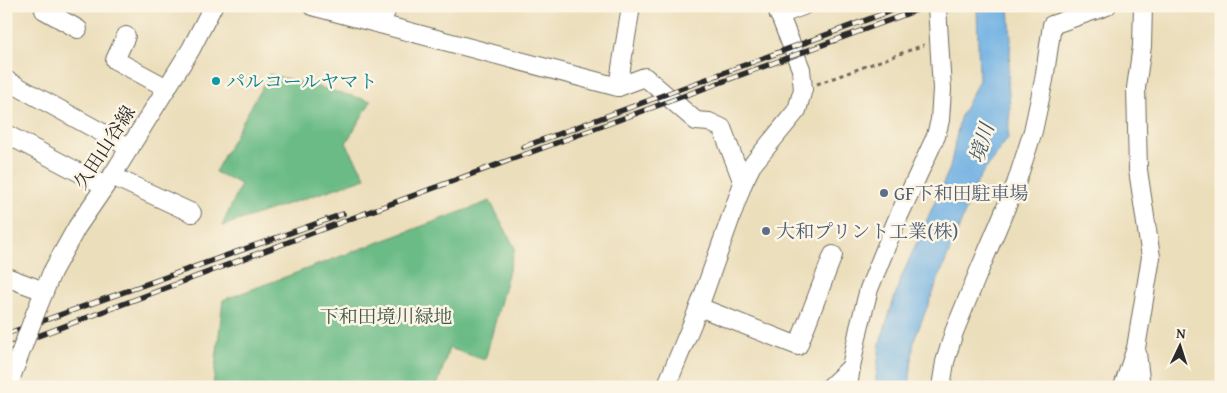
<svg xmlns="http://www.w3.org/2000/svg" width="1227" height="393" font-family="'Gentium Book Plus','Noto Serif JP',serif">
<rect width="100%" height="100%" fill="#fcf5e5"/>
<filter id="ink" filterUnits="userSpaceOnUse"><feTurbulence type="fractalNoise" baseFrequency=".02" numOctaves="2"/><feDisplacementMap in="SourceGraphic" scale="10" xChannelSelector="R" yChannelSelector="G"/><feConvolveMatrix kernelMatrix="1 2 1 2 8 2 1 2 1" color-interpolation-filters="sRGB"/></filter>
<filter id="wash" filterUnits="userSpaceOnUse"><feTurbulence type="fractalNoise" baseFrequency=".0096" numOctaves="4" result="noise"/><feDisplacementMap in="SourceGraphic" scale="20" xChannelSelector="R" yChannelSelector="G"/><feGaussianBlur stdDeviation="1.12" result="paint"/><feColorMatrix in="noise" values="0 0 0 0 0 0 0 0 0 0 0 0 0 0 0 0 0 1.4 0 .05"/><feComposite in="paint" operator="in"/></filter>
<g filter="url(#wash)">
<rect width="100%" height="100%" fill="#ebdebb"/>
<g fill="#6abb86" stroke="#4a7358">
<polygon points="269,74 371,101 346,143 366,178 222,226 241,184 215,172"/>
<polygon points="490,201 515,248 485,360 449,348 437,387 213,387 223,300"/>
</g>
<polygon fill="#6fb1e3" stroke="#4d6e87" points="977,6 1009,6 1011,40 1008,79 1010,110 1008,138 978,180 914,340 909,387 875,387 880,343 900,280 950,168 960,118 979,80"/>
</g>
<g filter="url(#ink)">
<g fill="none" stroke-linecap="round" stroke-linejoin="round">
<defs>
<g id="minor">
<polyline points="312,6 618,87 645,77 696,121 709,122 722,128 743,183"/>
<polyline points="44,10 78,29"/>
<polyline points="779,15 803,6"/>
<polyline points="381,24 388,6"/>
<polyline points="126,36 115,60 167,88"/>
<polyline points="6,80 130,148"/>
<polyline points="618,87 631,6"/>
<polyline points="6,134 105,186"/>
<polyline points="112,176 192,213"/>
<polyline points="6,277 44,291"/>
<polyline points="699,307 798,346 833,255"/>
<polyline points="35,314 52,272 77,227 112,176 191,49 213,6"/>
<polyline points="1137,353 1141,387"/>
<polyline points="666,387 699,307 743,183 752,165 797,110 803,89 801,69 776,6"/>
<polyline points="830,387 851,367"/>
<polyline points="848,387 851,367 859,328 869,289 896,222 936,136 940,120 942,89 937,6"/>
<polyline points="941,387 945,362 954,332 979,271 1016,184 1033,131 1044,80 1052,25 1107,6"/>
<polyline points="1123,387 1136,348 1151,257 1138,170 1136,88 1142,46 1143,6"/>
</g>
</defs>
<use href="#minor" stroke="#6e6a5d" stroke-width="20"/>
<polyline stroke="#6e6a5d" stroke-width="3" stroke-dasharray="4 4" stroke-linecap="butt" points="817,84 924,45"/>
<use href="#minor" stroke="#fff" stroke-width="18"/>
<defs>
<g id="rail">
<polyline points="523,147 904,6"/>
<polyline points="6,334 343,214"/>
<polyline points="6,348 355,217 928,6"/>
</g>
</defs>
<use href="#rail" stroke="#2b2b2b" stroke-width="5.5"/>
<use href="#rail" stroke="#fcf5e5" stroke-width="4" stroke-dasharray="11" stroke-linecap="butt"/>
<defs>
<polyline id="minor-bridge" points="12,375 35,314"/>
</defs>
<use href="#minor-bridge" stroke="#6e6a5d" stroke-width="20" stroke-linecap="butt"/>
<use href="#minor-bridge" stroke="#fff" stroke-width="18"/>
</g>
</g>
<circle fill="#0f9aa8" stroke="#fcf5e5" stroke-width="2" cx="216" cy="81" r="5"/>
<g fill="#5c6f8a" stroke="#fcf5e5" stroke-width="2">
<circle cx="884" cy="193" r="5"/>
<circle cx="766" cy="231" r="5"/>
</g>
<g text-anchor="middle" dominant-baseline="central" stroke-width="5" stroke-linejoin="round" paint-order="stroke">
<g font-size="19" fill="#0d838f" stroke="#fcf5e5" text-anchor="start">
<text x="226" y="81">パルコールヤマト</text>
</g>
<g font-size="19" fill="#2b2b2b" stroke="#fcf5e5">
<text transform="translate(104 147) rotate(-57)">久田山谷線</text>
</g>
<g font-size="19" fill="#4e5e75" stroke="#fcf5e5" text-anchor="start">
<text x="894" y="193">GF下和田駐車場</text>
<text x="776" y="231">大和プリント工業(株)</text>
</g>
<g font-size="19" fill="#415748" stroke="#fcf5e5">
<text x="386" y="316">下和田境川緑地</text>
</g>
<g font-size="20" font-style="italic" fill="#435a6b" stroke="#fcf5e5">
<text transform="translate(981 143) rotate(-73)">境川</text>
</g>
</g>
<rect width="1227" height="393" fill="none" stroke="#fcf5e5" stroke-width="25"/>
<g transform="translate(1180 346) rotate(4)" stroke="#fcf5e5" stroke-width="4" paint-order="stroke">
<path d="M0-4L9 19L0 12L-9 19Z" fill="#2b2b2b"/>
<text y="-8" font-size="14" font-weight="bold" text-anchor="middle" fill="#2b2b2b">N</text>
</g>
</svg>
